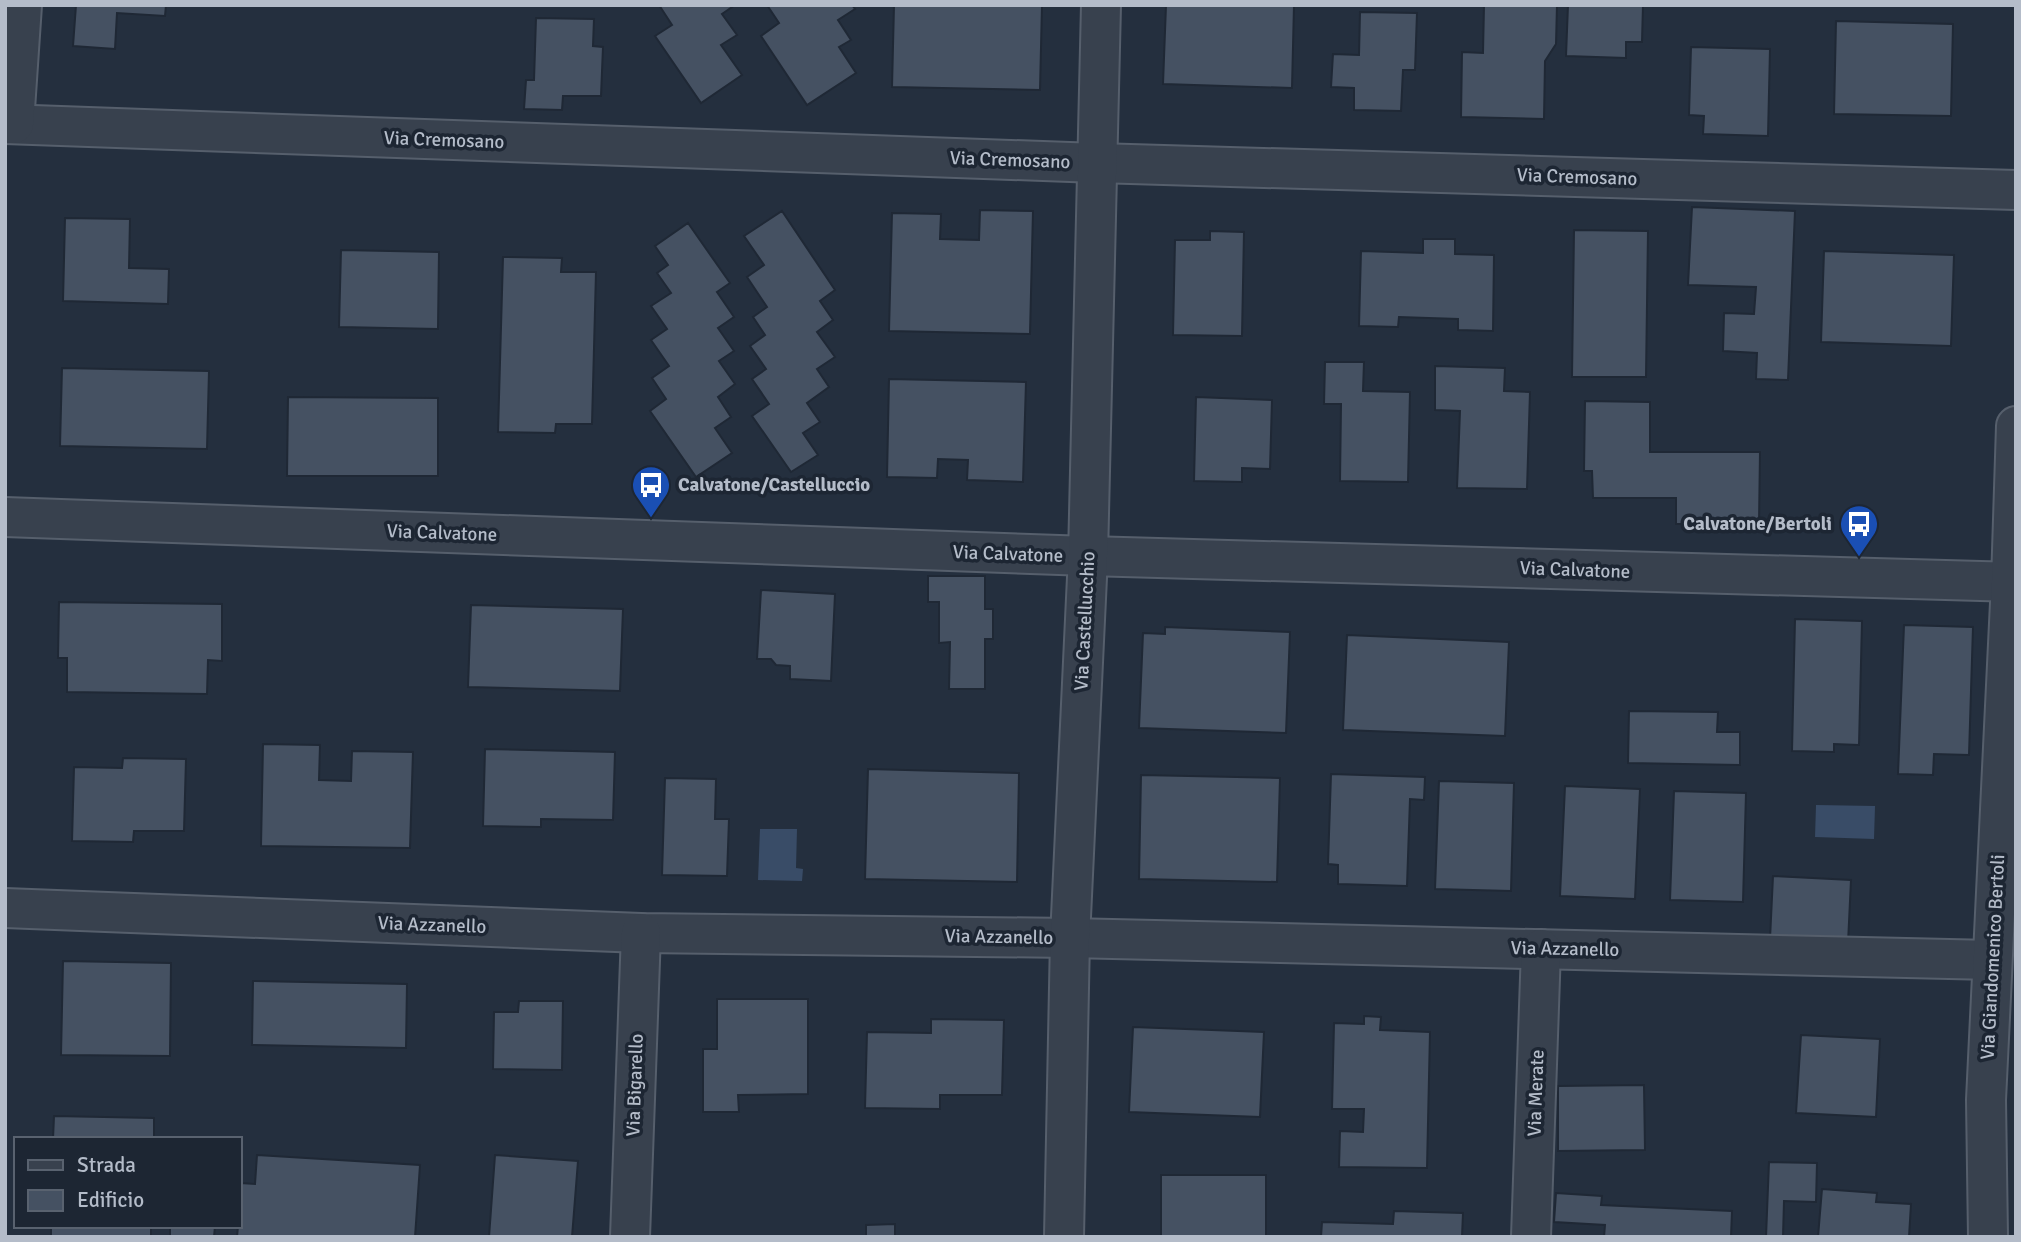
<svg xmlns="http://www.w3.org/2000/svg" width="2021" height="1242" font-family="Signika,sans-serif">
<rect width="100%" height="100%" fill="#242f3e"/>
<g fill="#394c67">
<polygon points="1816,805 1875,806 1874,839 1815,837"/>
<polygon points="760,829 797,829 796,868 803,869 802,881 758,880"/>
</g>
<g fill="#455162" stroke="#1f2835" stroke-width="2">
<polygon points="76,5 166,5 165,16 117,13 115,49 73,46"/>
<polygon points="659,5 735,5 722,14 737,35 721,45 742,75 701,103 655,36 672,25"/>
<polygon points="767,5 852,5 855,9 838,20 851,40 839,47 856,73 807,105 761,36 779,23"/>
<polygon points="894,5 1042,5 1040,90 892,87"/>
<polygon points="1166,5 1294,5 1292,88 1163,84"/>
<polygon points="1484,5 1557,5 1556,44 1545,61 1544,119 1461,117 1462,52 1483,53"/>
<polygon points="1568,5 1643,5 1642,42 1626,42 1626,58 1566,56"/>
<polygon points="1360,12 1417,13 1415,70 1403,70 1401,111 1354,110 1354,88 1331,87 1333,54 1359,55"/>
<polygon points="536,18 594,19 593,46 603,47 601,96 563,96 562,110 524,109 526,80 534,80"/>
<polygon points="1836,21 1953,24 1951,116 1834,114"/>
<polygon points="1691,47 1770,49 1768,136 1703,134 1704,116 1689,115"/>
<polygon points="1692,207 1795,211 1788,380 1756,379 1757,353 1723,351 1724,313 1754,314 1756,287 1688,285"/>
<polygon points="980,210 1033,211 1030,334 889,331 892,213 941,214 940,239 979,240"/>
<polygon points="782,211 835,290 820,301 833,320 817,332 835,357 817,369 829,387 807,403 820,422 803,433 818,455 791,472 752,416 769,404 752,379 766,369 750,346 765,335 753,317 767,307 747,277 764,265 744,236"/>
<polygon points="65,218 130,219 129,268 169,269 168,304 63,301"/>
<polygon points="688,223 730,283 717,292 734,317 718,328 734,351 719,361 735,384 718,397 731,417 715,428 732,453 696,477 650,411 666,399 652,378 669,366 651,340 667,329 651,306 671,293 657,273 668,265 655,246"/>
<polygon points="1574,230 1648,231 1646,377 1572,377"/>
<polygon points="1210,231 1244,232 1242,336 1173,335 1175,240 1210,240"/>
<polygon points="1423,239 1455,239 1455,254 1494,255 1493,331 1458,330 1458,319 1399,317 1398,327 1359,326 1361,251 1423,253"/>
<polygon points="341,250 439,252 438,329 339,327"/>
<polygon points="1824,251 1954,255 1951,346 1821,342"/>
<polygon points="503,257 562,258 561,272 596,272 592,424 556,424 555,433 498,432"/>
<polygon points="1325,362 1364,362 1363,391 1410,392 1408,482 1340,481 1341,404 1324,404"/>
<polygon points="1435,366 1505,368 1504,391 1530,392 1527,489 1457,488 1460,411 1435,410"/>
<polygon points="62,368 209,371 207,449 60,446"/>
<polygon points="889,379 1026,382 1023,482 967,480 968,460 938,459 937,478 887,477"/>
<polygon points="288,397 438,398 438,476 287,476"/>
<polygon points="1196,397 1272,400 1270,469 1242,468 1242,482 1194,481"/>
<polygon points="1585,401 1650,402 1650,452 1760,452 1759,524 1676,524 1676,498 1593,498 1592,471 1584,471"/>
<polygon points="928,576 985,576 985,609 993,609 993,639 985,639 985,689 949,689 950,642 939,643 939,602 928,602"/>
<polygon points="761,590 835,594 831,681 790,679 790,666 776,665 771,659 757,659"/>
<polygon points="59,602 222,604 222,661 208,660 207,694 67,692 67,658 58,658"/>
<polygon points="471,605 623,609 620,691 468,687"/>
<polygon points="1795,619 1862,621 1859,745 1834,744 1834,752 1792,751"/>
<polygon points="1904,625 1973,627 1969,755 1934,754 1933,775 1898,774"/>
<polygon points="1165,627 1290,632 1286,733 1139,728 1143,633 1165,634"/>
<polygon points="1347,635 1509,642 1505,736 1343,730"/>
<polygon points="1629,711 1718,712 1717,732 1740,732 1740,765 1628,763"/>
<polygon points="263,744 320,745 319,780 351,781 352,751 413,752 410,848 261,846"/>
<polygon points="485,749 615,752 613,820 541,819 541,827 483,826"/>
<polygon points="123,758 186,759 184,831 134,831 133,842 72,841 74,767 122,768"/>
<polygon points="868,769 1019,773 1017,882 865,879"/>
<polygon points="1331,774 1425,777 1424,800 1410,799 1407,886 1338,884 1338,865 1328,864"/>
<polygon points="1141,775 1280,778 1277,882 1139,879"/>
<polygon points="665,778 716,779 715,819 729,819 727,876 662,875"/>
<polygon points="1439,781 1514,783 1511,891 1435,889"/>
<polygon points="1565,786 1640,789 1635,899 1560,896"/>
<polygon points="1674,791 1746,793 1743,902 1670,900"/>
<polygon points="1773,876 1851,880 1848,943 1770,939"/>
<polygon points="63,961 171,963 170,1056 61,1055"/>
<polygon points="253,981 407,984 406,1048 252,1045"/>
<polygon points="717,999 808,999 808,1094 738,1095 739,1112 703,1112 703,1049 717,1049"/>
<polygon points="519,1001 563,1001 562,1070 493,1069 494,1012 518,1012"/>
<polygon points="1364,1016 1381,1017 1380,1030 1430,1032 1427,1168 1339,1167 1340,1131 1363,1132 1364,1109 1332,1109 1334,1023 1364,1024"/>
<polygon points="931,1019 1004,1020 1002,1095 940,1095 940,1109 865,1108 867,1032 931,1033"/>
<polygon points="1133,1027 1264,1032 1260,1117 1129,1112"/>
<polygon points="1801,1035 1880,1039 1876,1117 1796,1113"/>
<polygon points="1644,1085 1645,1150 1558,1151 1558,1086"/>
<polygon points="54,1116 154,1118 154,1139 53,1139"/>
<polygon points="257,1155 420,1165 415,1237 237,1237 238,1226 240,1226 240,1183 255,1184"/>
<polygon points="495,1155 578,1161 572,1237 489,1237"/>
<polygon points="1769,1162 1817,1163 1816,1202 1784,1201 1783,1237 1766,1237"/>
<rect x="1161" y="1175" width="105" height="62"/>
<polygon points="1822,1189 1877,1193 1876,1202 1911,1204 1909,1237 1818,1237"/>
<polygon points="1556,1193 1602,1196 1601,1205 1732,1211 1731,1237 1604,1237 1605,1225 1554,1222"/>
<polygon points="1394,1211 1463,1213 1462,1237 1321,1237 1322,1222 1393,1224"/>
<polygon points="895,1224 895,1237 866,1237 866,1225"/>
<rect x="51" y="1226" width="100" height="11"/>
<polygon points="170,1226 215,1226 214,1237 170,1237"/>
</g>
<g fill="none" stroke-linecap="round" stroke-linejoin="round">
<defs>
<g id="street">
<polyline points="5,124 1097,163 2016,190"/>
<polyline points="14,124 22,5"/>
<polyline points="5,517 1088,556 2016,582"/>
<polyline points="5,908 641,933 1070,938 1992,960"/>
<polyline points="630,1237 641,933"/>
<polyline points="1064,1237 1070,938 1088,556 1101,5"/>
<polyline points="1531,1237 1541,949"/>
<polyline points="1988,1237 1986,1100 2011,582 2016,426"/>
</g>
</defs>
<use href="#street" stroke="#565f6c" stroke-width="42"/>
<use href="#street" stroke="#38414e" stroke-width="38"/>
</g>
<defs>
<symbol id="bus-pin" viewBox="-11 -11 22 30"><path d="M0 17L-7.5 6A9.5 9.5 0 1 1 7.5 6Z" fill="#1a4fb4" stroke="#1d2633"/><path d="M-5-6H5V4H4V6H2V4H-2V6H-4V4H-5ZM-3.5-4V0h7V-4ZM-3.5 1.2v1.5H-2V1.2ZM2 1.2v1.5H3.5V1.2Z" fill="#fff"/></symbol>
</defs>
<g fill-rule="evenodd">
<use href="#bus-pin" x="629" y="463" width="44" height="60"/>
<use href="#bus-pin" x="1837" y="502" width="44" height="60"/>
</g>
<g text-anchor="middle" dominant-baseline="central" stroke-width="7" stroke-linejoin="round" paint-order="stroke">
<g font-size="19" fill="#b4bcc9" stroke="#1d2633">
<text transform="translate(444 140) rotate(2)">Via Cremosano</text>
<text transform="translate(1010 160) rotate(2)">Via Cremosano</text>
<text transform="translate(1577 177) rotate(2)">Via Cremosano</text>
<text transform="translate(442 533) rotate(2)">Via Calvatone</text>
<text transform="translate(1008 554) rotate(2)">Via Calvatone</text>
<text transform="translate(1575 570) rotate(2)">Via Calvatone</text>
<text transform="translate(1085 621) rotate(-87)">Via Castellucchio</text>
<text transform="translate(432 925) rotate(2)">Via Azzanello</text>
<text transform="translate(999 937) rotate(1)">Via Azzanello</text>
<text transform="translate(1565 949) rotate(1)">Via Azzanello</text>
<text transform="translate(1993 957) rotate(-87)">Via Giandomenico Bertoli</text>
<text transform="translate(635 1085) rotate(-88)">Via Bigarello</text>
<text transform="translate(1536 1093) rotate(-88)">Via Merate</text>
</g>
<g font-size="19" font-weight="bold" fill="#b4bcc9" stroke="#1d2633" text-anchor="start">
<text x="678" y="485">Calvatone/Castelluccio</text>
<text x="1832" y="524" text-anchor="end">Calvatone/Bertoli</text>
</g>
</g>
<rect width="2021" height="1242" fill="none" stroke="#b4bcc9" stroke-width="14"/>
<rect x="14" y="1137" width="228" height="91" fill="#1d2633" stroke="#59626f" stroke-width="2"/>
<rect x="28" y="1160" width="35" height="10" fill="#38414e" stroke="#59626f" stroke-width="2"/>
<text x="77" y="1172" font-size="21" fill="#b4bcc9">Strada</text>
<rect x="28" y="1190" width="35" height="21" fill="#455162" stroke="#59626f" stroke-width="2"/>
<text x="77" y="1207" font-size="21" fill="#b4bcc9">Edificio</text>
</svg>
